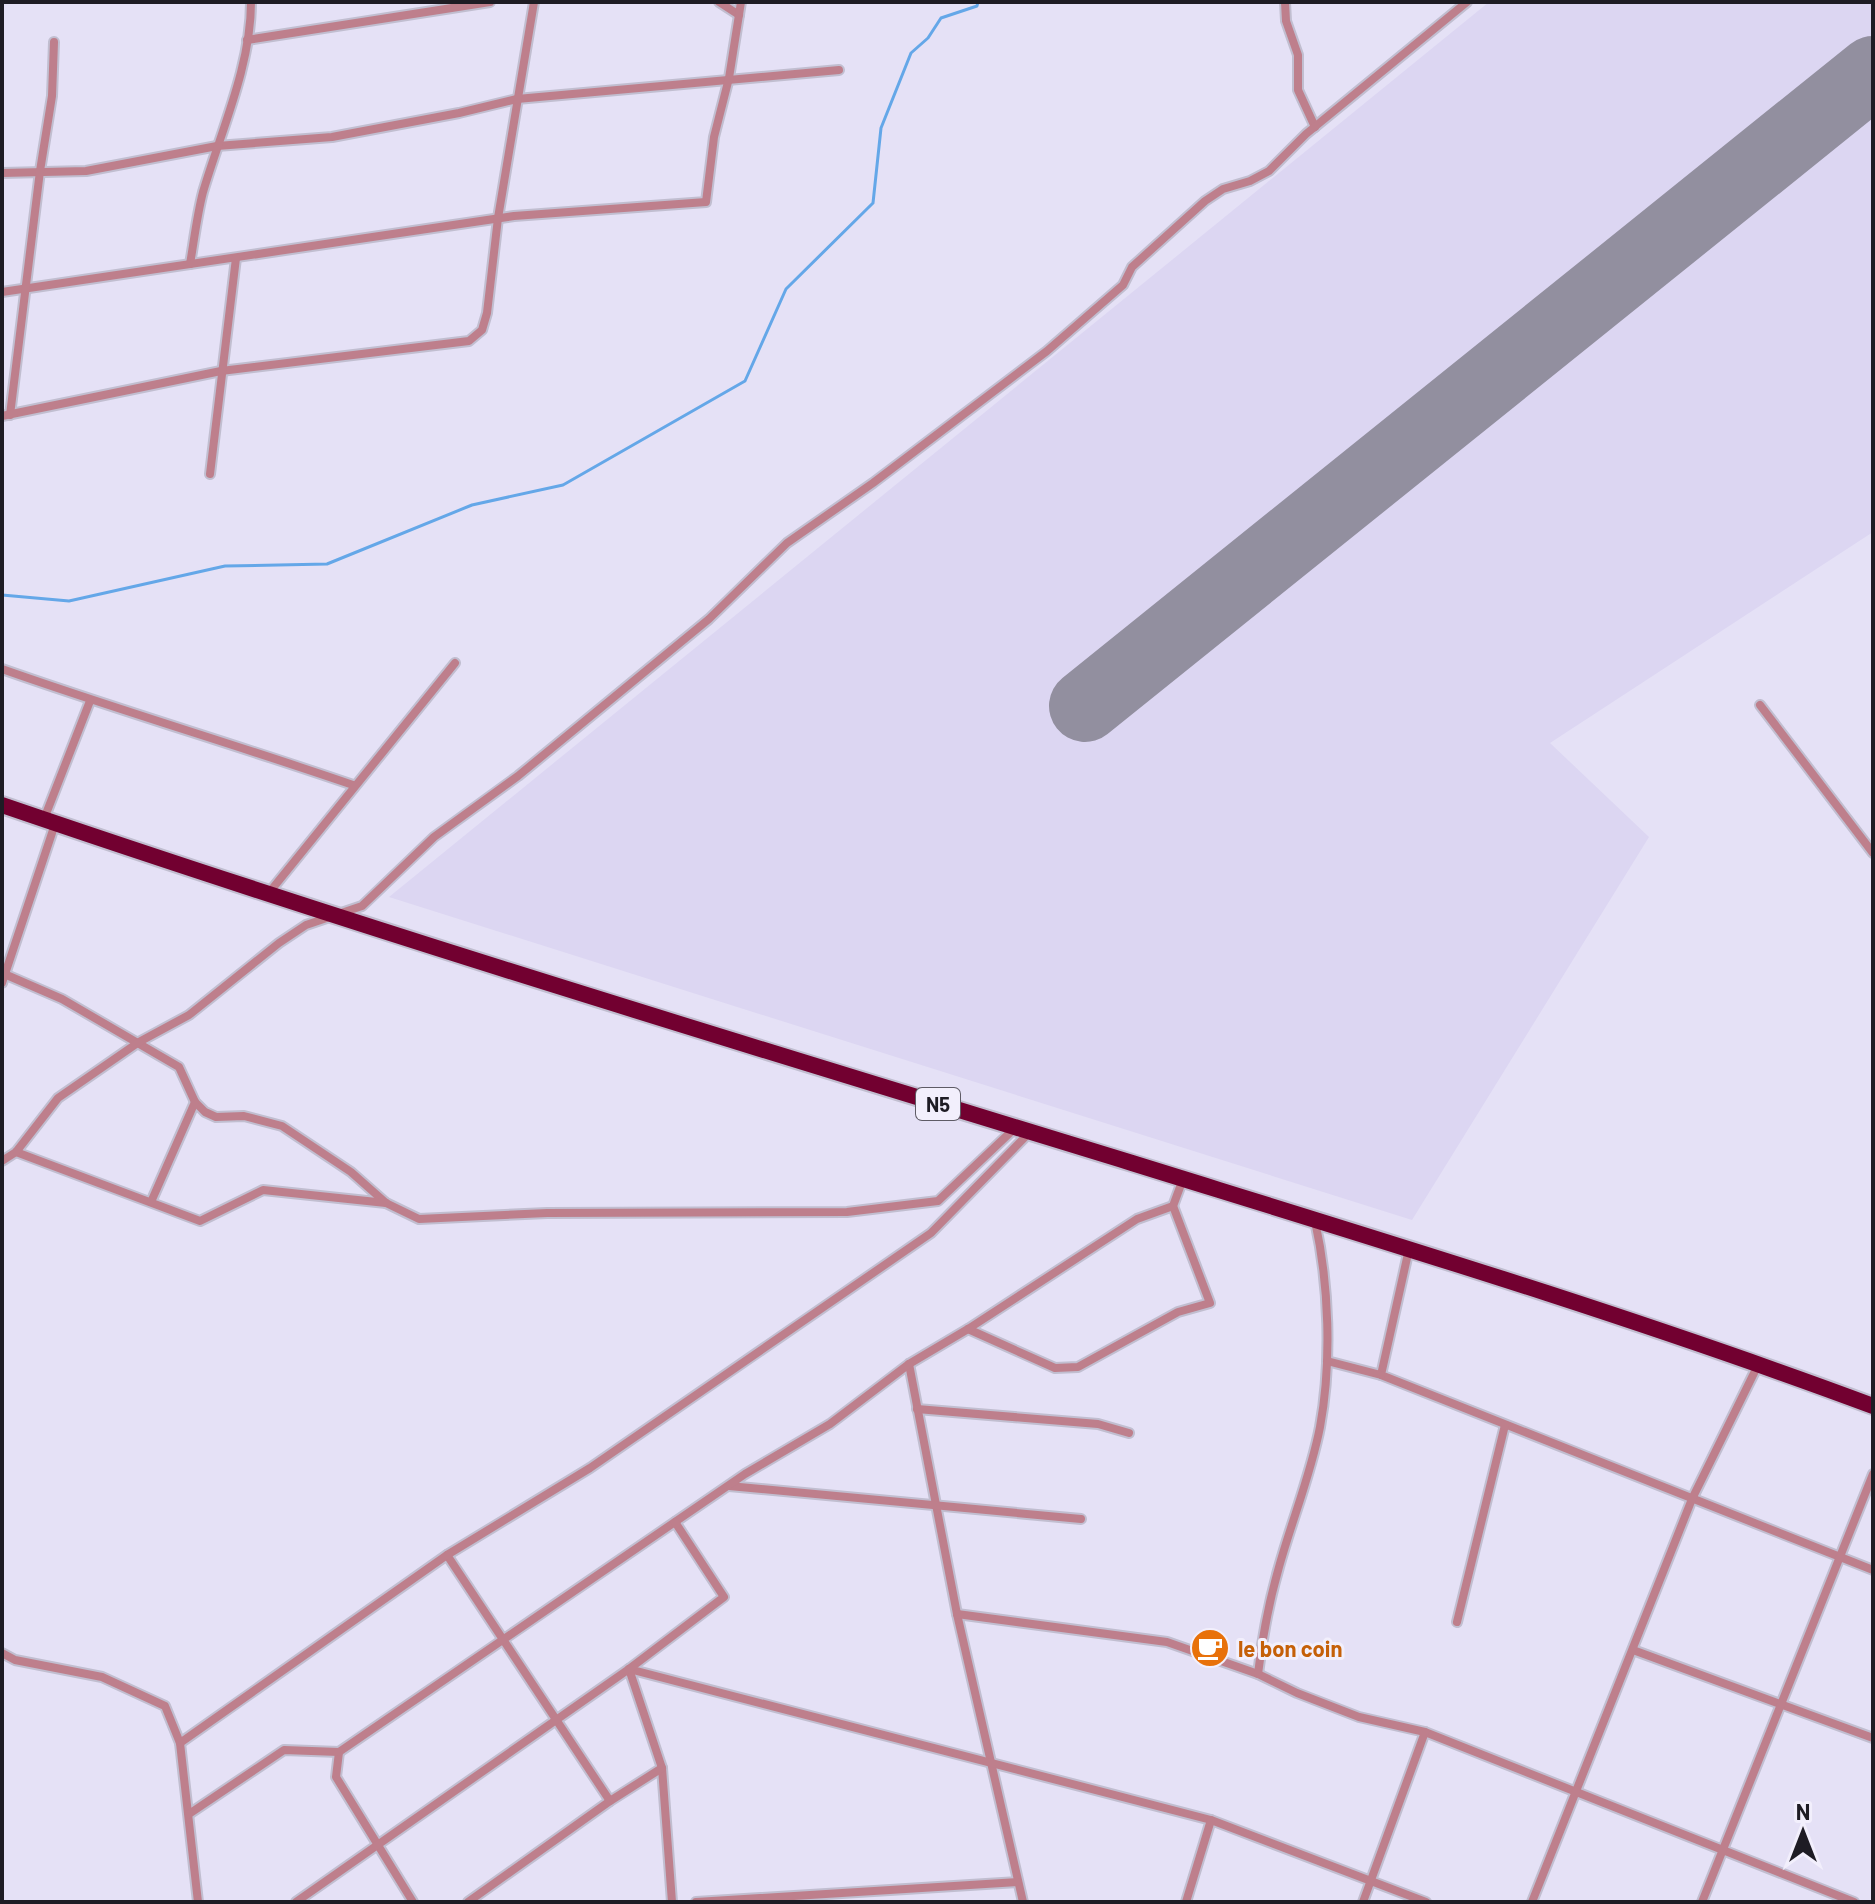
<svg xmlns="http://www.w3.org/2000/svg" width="1875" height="1904" font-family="Barlow,sans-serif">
<rect width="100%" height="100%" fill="#e5e1f6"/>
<polygon fill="#dcd6f2" points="1489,2 1873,2 1873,532 1550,743 1649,837 1412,1220 389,897"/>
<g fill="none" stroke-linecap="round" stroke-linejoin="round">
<polyline stroke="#64a7e8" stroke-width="3" points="2,595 69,601 225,566 327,564 472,505 563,485 745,381 786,289 873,203 881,128 911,53 928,38 941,18 977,6 978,2"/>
<polyline stroke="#928f9f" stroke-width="72" points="1085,706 1873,72"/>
<defs>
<g id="street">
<polyline points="719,2 739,15"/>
<polyline points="1285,2 1286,21 1298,55 1298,90 1315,127"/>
<polyline points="247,40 490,2"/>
<polyline points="2,173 86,171 217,146 332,137 459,113 517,99 839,70"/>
<path d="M 190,264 C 194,241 197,215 203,192 C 221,131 251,66 251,2"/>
<polyline points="2,292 514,216 706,202 714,137 729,78 741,2"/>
<polyline points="10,415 40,171 52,96 54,42"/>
<polyline points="2,416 221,371 469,341 482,330 487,313 498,218 534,2"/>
<polyline points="210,474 236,258"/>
<path d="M 2,669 C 118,710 237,745 353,785"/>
<polyline points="1760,705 1873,853"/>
<polyline points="44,819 90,701"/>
<polyline points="268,894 455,663"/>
<polyline points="2,973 62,999 179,1067 195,1102 205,1112 216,1117 244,1116 282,1126 351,1172 386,1203 419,1219 547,1213 847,1212 938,1201 1015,1128"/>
<polyline points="2,983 55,824"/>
<polyline points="16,1152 200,1221 263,1190 386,1203"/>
<polyline points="2,1161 16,1152 58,1098 139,1042 189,1015 279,943 306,925 362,906 434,837 518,776 709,619 787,543 873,483 1047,351 1123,285 1132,267 1205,201 1223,189 1250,181 1269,171 1306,134 1467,2"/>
<polyline points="151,1202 195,1102"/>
<polyline points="1409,1249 1381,1375 1873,1570"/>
<polyline points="968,1329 1055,1368 1078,1367 1178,1312 1210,1303 1173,1206"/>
<polyline points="1327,1361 1381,1375"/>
<polyline points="909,1364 957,1614 1023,1902"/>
<polyline points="917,1409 1098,1424 1129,1433"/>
<polyline points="729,1486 1081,1519"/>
<polyline points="447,1555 610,1801"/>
<polyline points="957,1614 1167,1642 1258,1674 1297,1693 1359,1717 1425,1732 1854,1902"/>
<polyline points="1457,1622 1505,1425"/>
<polyline points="1633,1650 1873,1738"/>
<polyline points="2,1653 15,1660 102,1677 165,1706 180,1743 198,1902"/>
<polyline points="629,1669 1211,1820 1426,1902"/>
<polyline points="629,1669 662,1768 672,1902"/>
<path d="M 1258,1674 C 1262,1639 1269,1602 1279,1567 C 1292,1520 1311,1474 1320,1427 C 1332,1362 1329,1284 1315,1221"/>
<polyline points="180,1743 447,1555 590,1468 931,1233 1029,1133"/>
<polyline points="339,1752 336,1777 413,1902"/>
<polyline points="189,1814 284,1750 339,1752 745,1474 830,1424 909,1364 968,1329 1137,1219 1173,1206 1183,1179"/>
<polyline points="296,1902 629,1669 724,1597 675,1522"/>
<polyline points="468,1902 610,1801 662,1768"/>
<polyline points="696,1902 1018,1882"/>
<polyline points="1186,1902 1211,1820"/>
<polyline points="1363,1902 1425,1732"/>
<polyline points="1532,1902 1692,1499 1758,1365"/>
<polyline points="1702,1902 1873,1474"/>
</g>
<path id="highway" d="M 2,805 C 376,933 754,1047 1132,1163 C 1380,1240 1629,1315 1873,1406"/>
</defs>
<use href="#street" stroke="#c1bed0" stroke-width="12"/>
<use href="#highway" stroke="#c1bed0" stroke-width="20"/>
<use href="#street" stroke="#be7f8c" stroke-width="8"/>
<use href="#highway" stroke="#720030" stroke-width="16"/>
</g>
<defs>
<symbol id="cafe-disc" viewBox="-11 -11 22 22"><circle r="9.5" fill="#e8710a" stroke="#f2effc"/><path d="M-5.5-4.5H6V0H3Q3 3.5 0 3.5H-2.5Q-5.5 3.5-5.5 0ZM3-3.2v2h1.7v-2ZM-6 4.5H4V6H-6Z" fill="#fff"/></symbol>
</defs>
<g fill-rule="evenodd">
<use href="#cafe-disc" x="1188" y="1626" width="44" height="44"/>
</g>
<g text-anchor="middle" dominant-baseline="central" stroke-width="6" stroke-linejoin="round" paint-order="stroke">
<rect fill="#f2effc" stroke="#5e5b65" stroke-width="2" x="916" y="1088" width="44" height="32" rx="6"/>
<g font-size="20" font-weight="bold" fill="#1e1c24">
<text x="938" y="1104">N5</text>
</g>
<g font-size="22" font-weight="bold" fill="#c56008" stroke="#f2effc" text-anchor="start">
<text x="1238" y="1648">le bon coin</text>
</g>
</g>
<rect width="1875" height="1904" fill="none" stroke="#1e1c24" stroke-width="8"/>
<g transform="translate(1803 1832)" stroke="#f2effc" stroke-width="6" paint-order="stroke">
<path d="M0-6L14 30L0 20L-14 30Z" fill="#1e1c24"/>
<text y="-12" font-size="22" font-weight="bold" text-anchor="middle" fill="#1e1c24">N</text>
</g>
</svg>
